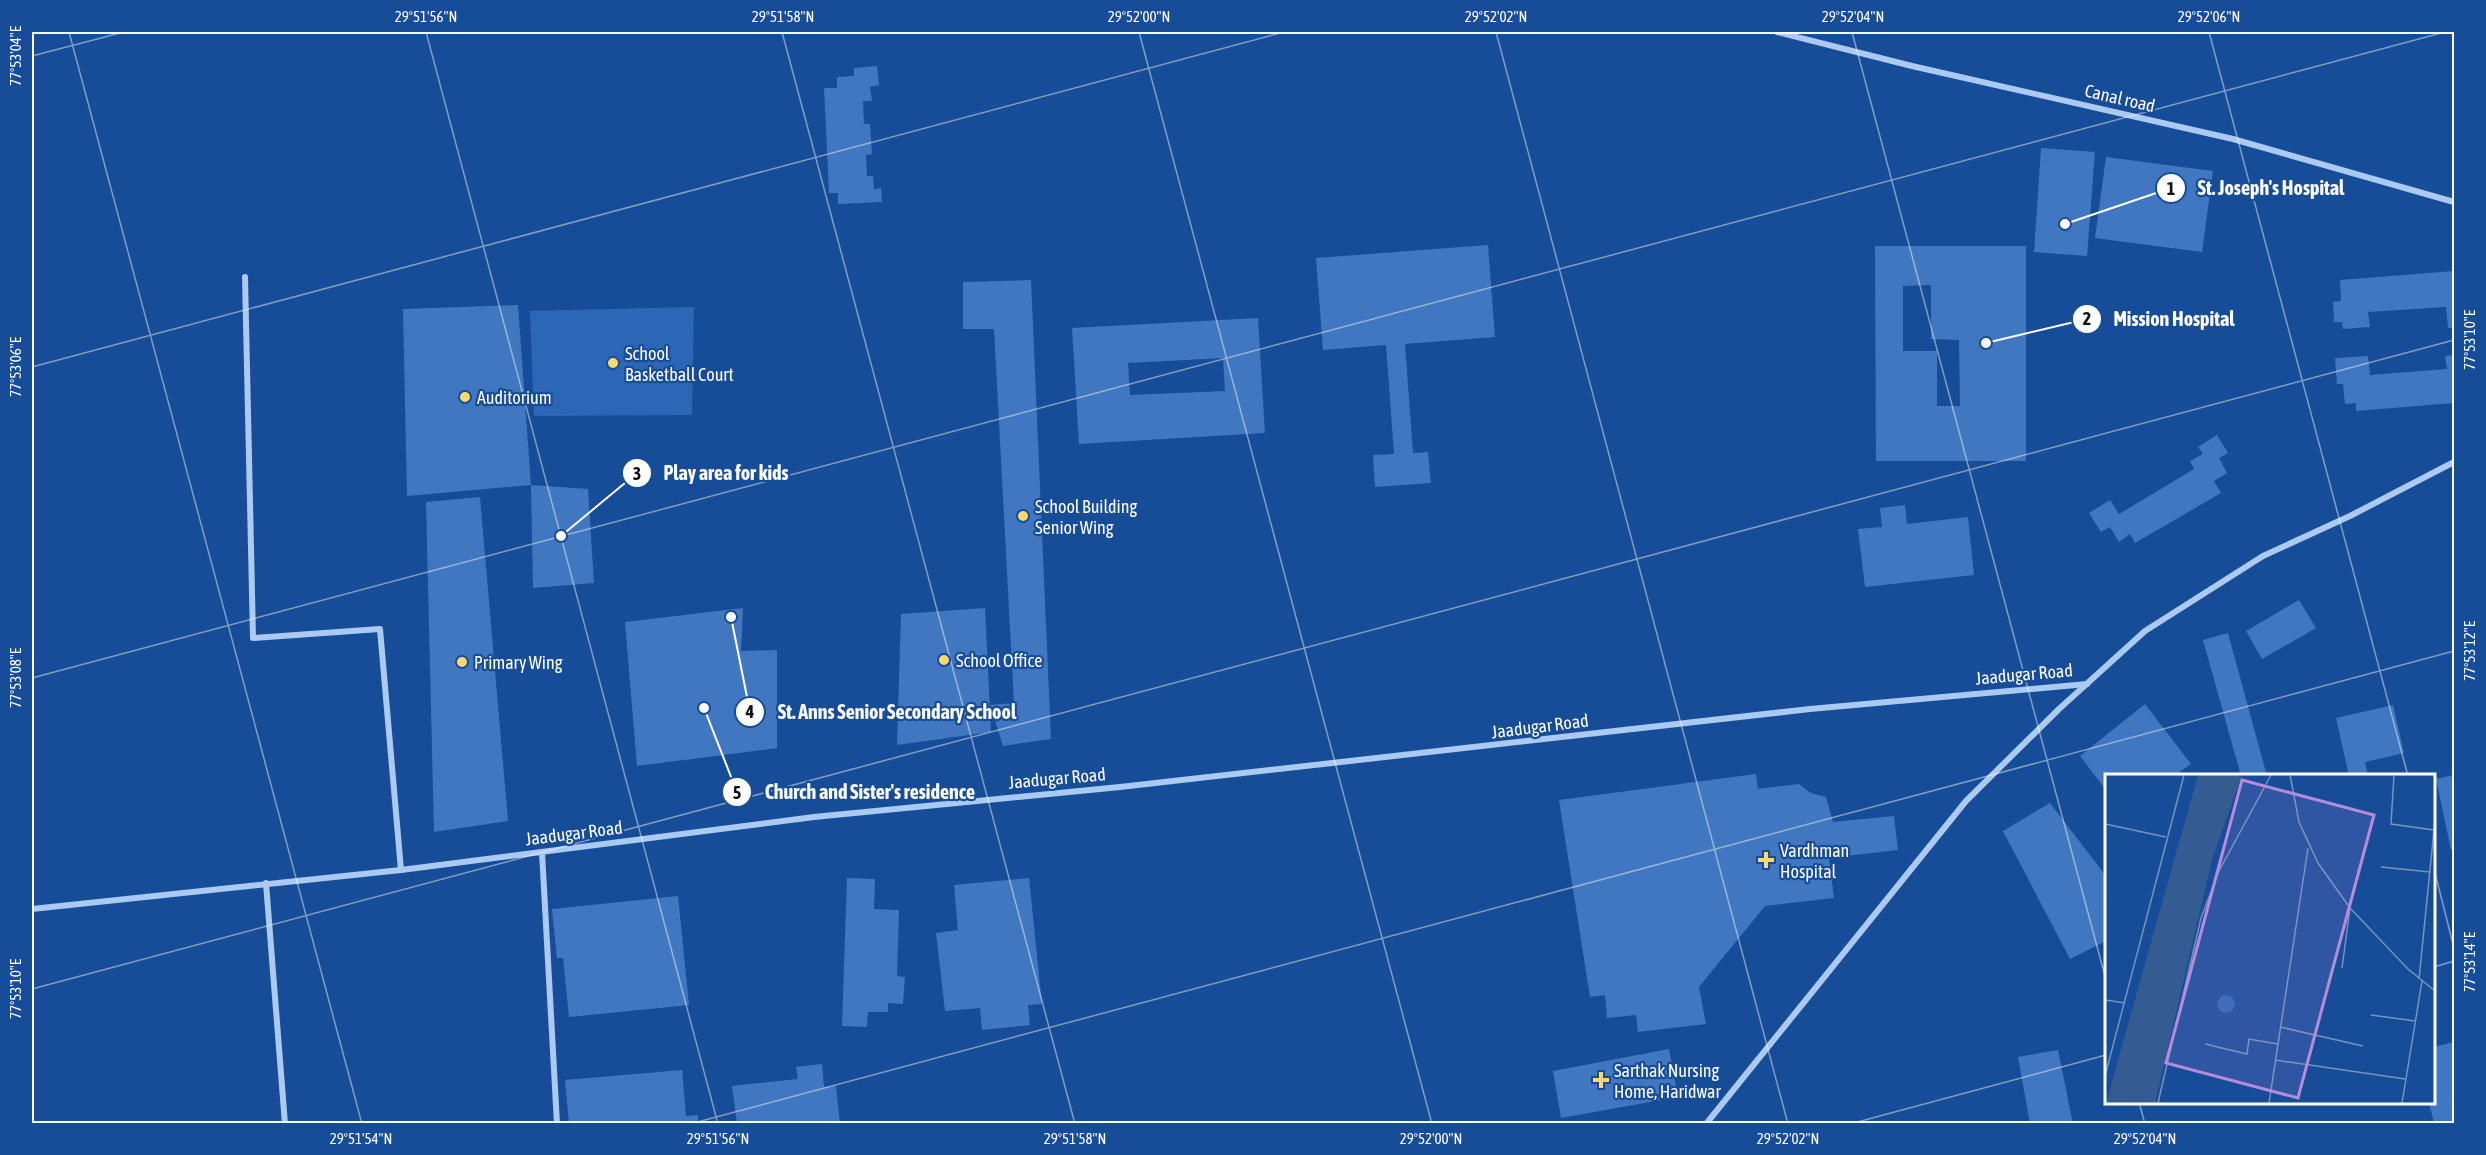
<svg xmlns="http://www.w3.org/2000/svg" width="2486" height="1155" font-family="'Asap Condensed',sans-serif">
<rect width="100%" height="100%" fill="#174d98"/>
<polygon fill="#2b67b6" points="694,307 692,415 534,416 530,311"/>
<g fill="#4077c0" fill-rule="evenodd">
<polygon points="877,66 879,85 870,87 872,101 863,101 864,124 870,124 872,154 866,155 867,176 873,176 874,189 881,188 882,202 838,204 838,193 829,193 824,88 837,88 837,77 854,76 854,68"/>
<polygon points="2041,148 2095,152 2087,256 2034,252"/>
<polygon points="2106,157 2213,171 2202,252 2095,238"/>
<polygon points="1488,245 1495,337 1405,344 1413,453 1428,452 1431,483 1375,487 1373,455 1394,454 1386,345 1323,350 1316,258"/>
<path d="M 1875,246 L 2026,246 L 2026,461 L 1876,461 ZM 1931,285 L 1931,339 L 1959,340 L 1960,406 L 1937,406 L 1937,351 L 1903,351 L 1903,286 Z"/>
<polygon points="2454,271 2454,328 2448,328 2446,307 2368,312 2370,327 2343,329 2342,322 2334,322 2333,302 2341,301 2340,280"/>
<polygon points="1031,280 1051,739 1003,746 990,705 1014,703 994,329 963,329 963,282"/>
<polygon points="518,305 531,485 407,496 403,309"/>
<path d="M 1258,318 L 1265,433 L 1079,444 L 1072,328 ZM 1223,358 L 1225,391 L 1130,395 L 1128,363 Z"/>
<polygon points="2454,355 2454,403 2356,411 2356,403 2345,404 2343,384 2337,384 2335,358 2368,356 2370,375 2447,369 2445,356"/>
<polygon points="2217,435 2228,453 2219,458 2227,473 2214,481 2221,493 2135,543 2130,534 2119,542 2110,527 2101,532 2089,513 2110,500 2119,514 2194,469 2190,461 2203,454 2198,447"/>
<polygon points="531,485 588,489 594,583 533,588"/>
<polygon points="480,497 508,821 434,832 426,502"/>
<polygon points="1905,505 1907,524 1968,517 1974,575 1865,587 1858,529 1882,527 1880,508"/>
<polygon points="2299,600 2316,628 2262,659 2246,631"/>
<polygon points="743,608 741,651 777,650 777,748 637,766 625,622"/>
<polygon points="985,608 991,732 897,745 901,614"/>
<polygon points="2228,633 2267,776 2241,776 2203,640"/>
<polygon points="2145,704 2191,764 2178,773 2180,776 2106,776 2106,790 2080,756"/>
<polygon points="2393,705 2404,753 2365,762 2368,776 2349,776 2336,718"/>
<polygon points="1756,774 1758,789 1799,784 1811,793 1826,797 1833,822 1894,816 1898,850 1829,858 1834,898 1765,906 1699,987 1706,1024 1638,1032 1636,1015 1607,1018 1605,995 1590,997 1559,800"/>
<polygon points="2454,775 2454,849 2451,850 2436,779"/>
<polygon points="2050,803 2106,876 2106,941 2070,959 2003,831"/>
<polygon points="847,878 875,879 874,909 899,910 897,976 905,977 903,1004 888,1003 888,1012 868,1012 867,1027 842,1026"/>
<polygon points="1029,878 1042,1004 1028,1005 1030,1025 982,1030 980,1008 945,1011 936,933 958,930 954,885"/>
<polygon points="678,896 689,1005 569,1017 563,958 557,958 552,909"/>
<polygon points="2454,1042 2454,1124 2434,1124 2429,1102 2434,1102 2434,1047"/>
<polygon points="1669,1049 1678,1097 1561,1118 1553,1071"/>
<polygon points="2058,1050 2073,1124 2030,1124 2018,1057"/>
<polygon points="822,1064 824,1087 836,1086 840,1124 737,1124 732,1086 798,1079 796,1067"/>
<polygon points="682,1070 686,1116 698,1115 698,1124 569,1124 565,1080"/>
</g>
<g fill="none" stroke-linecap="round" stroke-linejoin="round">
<g stroke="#abcaf1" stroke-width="6">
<polyline points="1777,32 1912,66 2233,139 2454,202"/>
<polyline points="245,277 253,638 380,629 401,870"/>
<polyline points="542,852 557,1124"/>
<polyline points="266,883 285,1124"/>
<polyline points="32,909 401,870 814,817 1120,787 1810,709 2087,684"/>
<polyline points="1706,1124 1966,801 2059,709 2145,631 2263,556 2350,516 2454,462"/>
</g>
</g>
<path fill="none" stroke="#fff" stroke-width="1.5" stroke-opacity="0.45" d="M 69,32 L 362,1124M 426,32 L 718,1124M 782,32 L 1075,1124M 1139,32 L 1432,1124M 1496,32 L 1788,1124M 1852,32 L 2106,980M 2209,32 L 2408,776M 32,56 L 124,32M 32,367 L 1284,32M 32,678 L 2445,32M 2434,869 L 2454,948M 2434,967 L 2454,961M 32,989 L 2454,340M 2139,1102 L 2145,1124M 690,1124 L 2454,651M 1850,1124 L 2106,1055"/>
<g fill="#ffd76c" stroke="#174d98" stroke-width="2">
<circle cx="613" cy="363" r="6"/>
<circle cx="465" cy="397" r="6"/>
<circle cx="1023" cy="516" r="6"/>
<circle cx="944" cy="660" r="6"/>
<circle cx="462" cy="662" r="6"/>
<path d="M1763 851h6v6h6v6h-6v6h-6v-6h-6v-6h6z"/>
<path d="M1598 1071h6v6h6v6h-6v6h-6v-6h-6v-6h6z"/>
</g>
<g text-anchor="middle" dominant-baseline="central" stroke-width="4.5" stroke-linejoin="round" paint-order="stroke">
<g font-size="18" fill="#fff" stroke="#174d98">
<text transform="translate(2120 98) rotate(13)">Canal road</text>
<text transform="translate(2024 674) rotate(-5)">Jaadugar Road</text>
<text transform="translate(1540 726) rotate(-7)">Jaadugar Road</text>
<text transform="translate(1057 778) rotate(-5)">Jaadugar Road</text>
<text transform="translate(574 833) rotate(-7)">Jaadugar Road</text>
</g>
<g font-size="18" fill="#fff" stroke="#174d98" text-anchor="start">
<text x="625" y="353">School<tspan x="625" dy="21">Basketball Court</tspan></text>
<text x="477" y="397">Auditorium</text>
<text x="1035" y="506">School Building<tspan x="1035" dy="21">Senior Wing</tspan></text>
<text x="956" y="660">School Office</text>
<text x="474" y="662">Primary Wing</text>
<text x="1780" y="850">Vardhman<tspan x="1780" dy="21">Hospital</tspan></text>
<text x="1614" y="1070">Sarthak Nursing<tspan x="1614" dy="21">Home, Haridwar</tspan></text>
</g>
</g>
<g transform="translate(2105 774)">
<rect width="330" height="330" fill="#174d98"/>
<path d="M112 230a9 9 0 1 1 18 0a9 9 0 1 1-18 0Z" fill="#2b67b6"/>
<path d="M 93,1 L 137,1 L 107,86 L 50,329 L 1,329 Z" fill="#345b92"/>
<path fill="none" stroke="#7494c1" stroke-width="1.5" d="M 185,1 L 194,48 L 213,89 L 245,134 L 303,195 L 330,217M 289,1 L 286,50 L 329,56M 0,50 L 61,63M 276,93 L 325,98M 237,194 L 245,134M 314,205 L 330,46M 0,226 L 20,229M 266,241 L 310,247M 175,253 L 258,272M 100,270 L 142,280 L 144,265 L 173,270M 170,286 L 300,305M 0,302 L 79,1M 53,329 L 96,144 L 114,97 L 166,1M 164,329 L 203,74M 297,329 L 317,207"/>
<path fill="#b68bdc" fill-opacity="0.15" stroke="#b68bdc" stroke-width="3" d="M 137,6 L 269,41 L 193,324 L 61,289 Z"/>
<rect width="330" height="330" fill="none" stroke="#fff" stroke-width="3"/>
</g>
<path fill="none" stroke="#fff" stroke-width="2" d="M2065 224L2171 188M1986 343L2087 319M561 536L637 473M731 617L750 712M704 708L737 792"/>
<g fill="#fff" stroke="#174d98" stroke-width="2">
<circle cx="2065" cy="224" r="6"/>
<circle cx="1986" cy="343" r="6"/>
<circle cx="561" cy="536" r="6"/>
<circle cx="731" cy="617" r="6"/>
<circle cx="704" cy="708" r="6"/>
<circle cx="2171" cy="188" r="15"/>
<circle cx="2087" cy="319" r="15"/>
<circle cx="637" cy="473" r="15"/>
<circle cx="750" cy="712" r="15"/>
<circle cx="737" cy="792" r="15"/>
</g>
<g font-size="18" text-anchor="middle" font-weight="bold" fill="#111">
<text x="2171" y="195">1</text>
<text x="2087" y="325">2</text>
<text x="637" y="480">3</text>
<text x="750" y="718">4</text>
<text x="737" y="799">5</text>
</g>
<g font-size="20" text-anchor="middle" font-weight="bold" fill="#fff" stroke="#174d98" stroke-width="4.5" stroke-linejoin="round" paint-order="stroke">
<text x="2271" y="195">St. Joseph's Hospital</text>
<text x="2174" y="326">Mission Hospital</text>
<text x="726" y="480">Play area for kids</text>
<text x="897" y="719">St. Anns Senior Secondary School</text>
<text x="870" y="799">Church and Sister's residence</text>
</g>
<rect width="2486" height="1155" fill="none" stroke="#174d98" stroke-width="66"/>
<rect x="33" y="33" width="2420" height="1089" fill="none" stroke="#fff" stroke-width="2"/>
<g font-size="15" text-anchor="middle" fill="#fff">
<text x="426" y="22">29°51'56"N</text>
<text x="783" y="22">29°51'58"N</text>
<text x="1139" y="22">29°52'00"N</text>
<text x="1496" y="22">29°52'02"N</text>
<text x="1853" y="22">29°52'04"N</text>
<text x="2209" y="22">29°52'06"N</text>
<text transform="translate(16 56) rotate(-90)" y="5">77°53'04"E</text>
<text transform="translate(2470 340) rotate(-90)" y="5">77°53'10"E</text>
<text transform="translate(16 367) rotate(-90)" y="5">77°53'06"E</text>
<text transform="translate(2470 651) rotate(-90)" y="5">77°53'12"E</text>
<text transform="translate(16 678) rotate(-90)" y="5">77°53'08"E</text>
<text transform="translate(2470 962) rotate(-90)" y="5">77°53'14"E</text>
<text transform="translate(16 989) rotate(-90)" y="5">77°53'10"E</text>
<text x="361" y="1144">29°51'54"N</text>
<text x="718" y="1144">29°51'56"N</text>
<text x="1075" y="1144">29°51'58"N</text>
<text x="1431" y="1144">29°52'00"N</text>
<text x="1788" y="1144">29°52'02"N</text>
<text x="2145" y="1144">29°52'04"N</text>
</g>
</svg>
